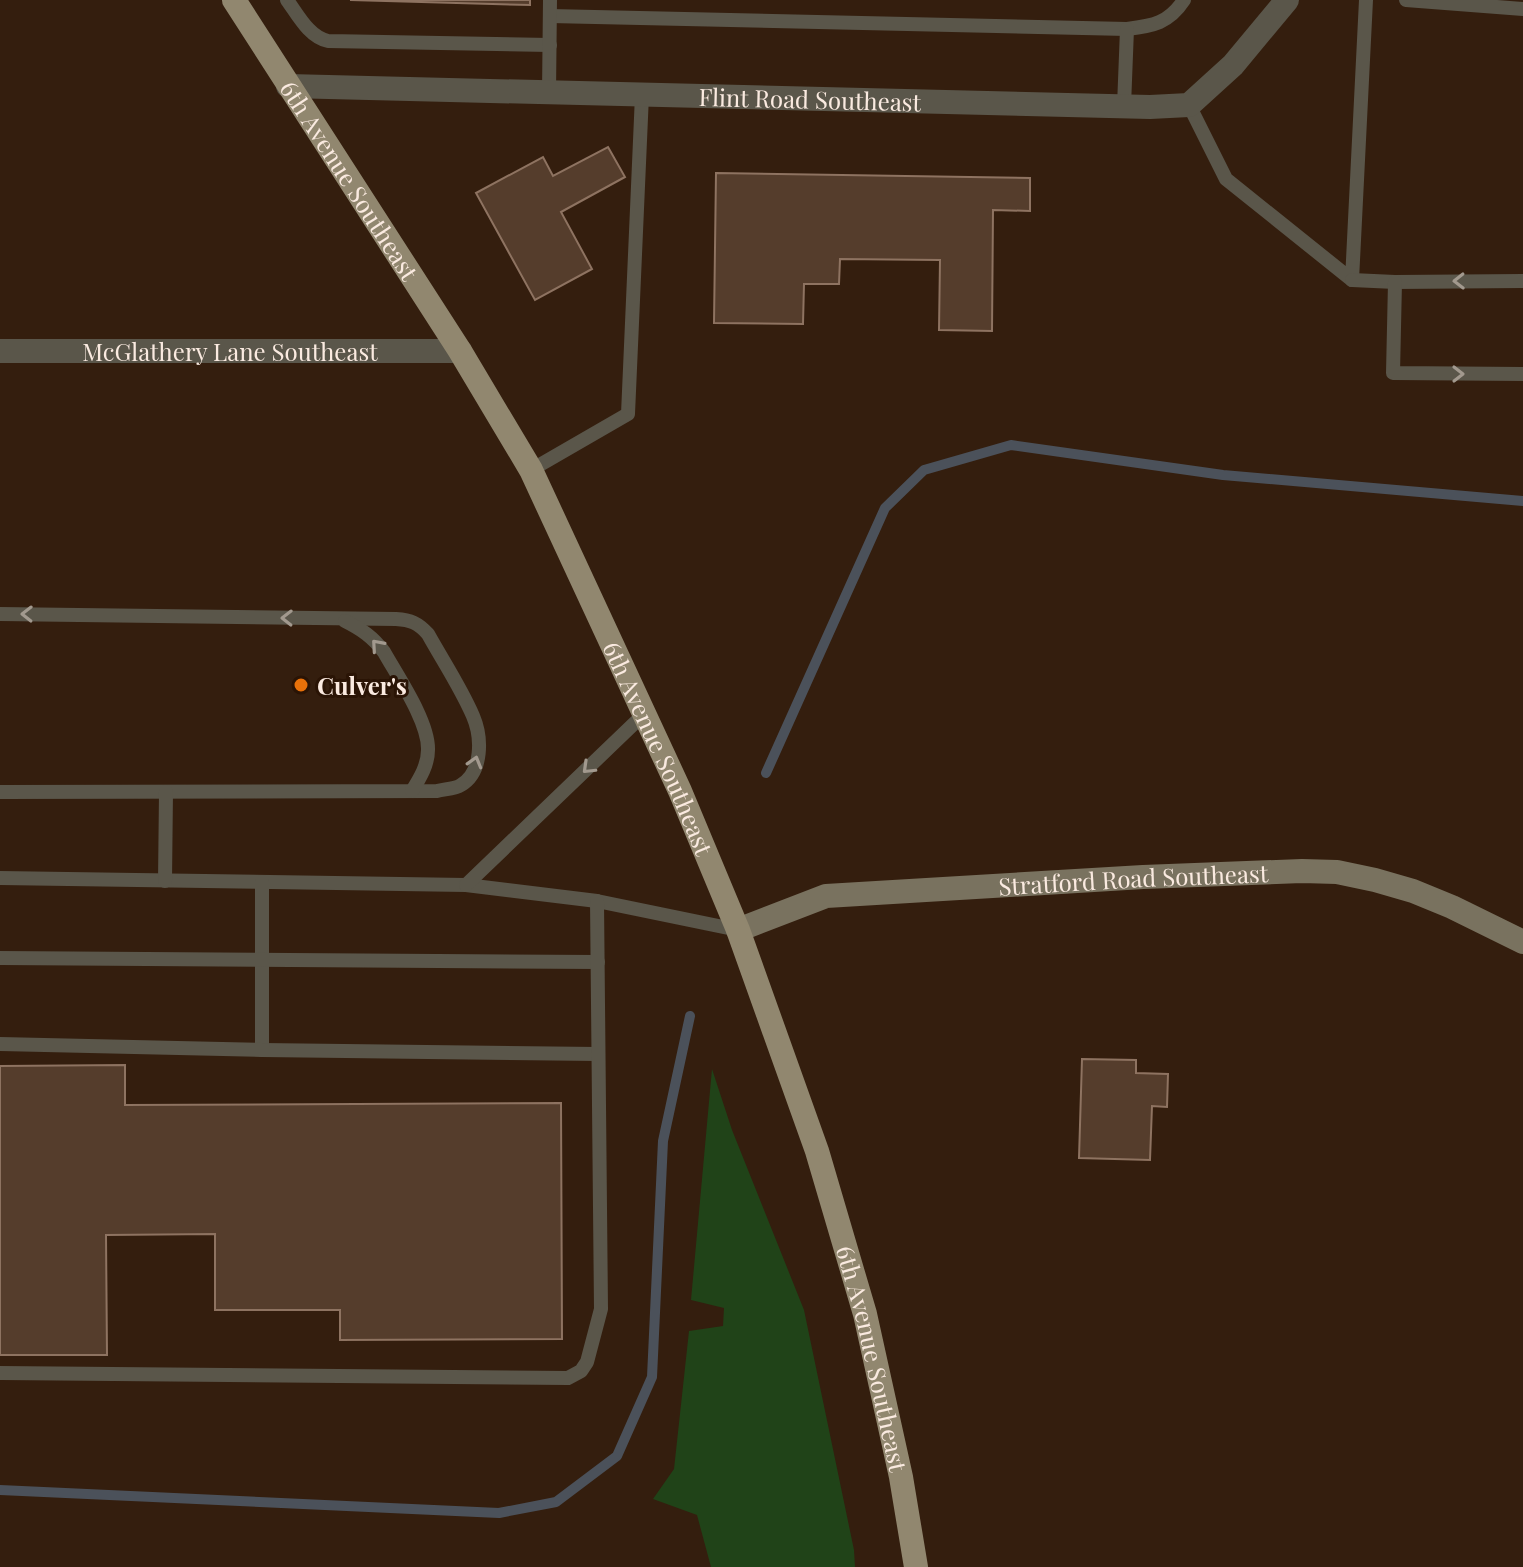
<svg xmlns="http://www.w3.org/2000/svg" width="1523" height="1567" font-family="'Playfair Display',serif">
<rect width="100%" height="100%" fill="#341e0e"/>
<polygon fill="#204318" points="712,1069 732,1130 804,1310 854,1550 855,1567 711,1567 697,1515 653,1499 674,1469 689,1331 723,1326 724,1308 691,1300"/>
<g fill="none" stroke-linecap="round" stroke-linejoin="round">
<g stroke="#4b515a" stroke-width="10">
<polyline points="766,773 885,508 924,470 1011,445 1223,475 1523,501"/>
<polyline points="0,1490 499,1513 556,1502 617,1456 652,1377 663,1141 690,1016"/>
</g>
</g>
<g fill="#553d2c" stroke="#8e7361" stroke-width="2">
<polygon points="350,0 530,0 530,5"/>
<polygon points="608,147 625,177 561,212 592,269 535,300 476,193 543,157 553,176"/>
<polygon points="716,173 1030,178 1030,211 993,210 992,331 939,330 940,260 840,259 839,284 804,284 803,324 714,323"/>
<polygon points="1082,1059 1136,1060 1136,1073 1168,1074 1167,1107 1152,1106 1150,1160 1079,1158"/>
<polygon points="125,1065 125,1105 561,1103 562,1339 340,1340 340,1310 215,1310 215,1234 106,1235 107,1355 0,1355 0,1066"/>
</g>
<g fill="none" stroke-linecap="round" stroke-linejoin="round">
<g stroke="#5a564a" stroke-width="14">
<path d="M 287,0 C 298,15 309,37 328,41 L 550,45"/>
<polyline points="1406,0 1523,9"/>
<path d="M 550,16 L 1127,29 C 1153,26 1169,23 1184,0"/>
<polyline points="549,93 550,0"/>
<polyline points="1189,105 1226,179 1352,280 1366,0"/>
<polyline points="1124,106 1127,29"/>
<polyline points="1352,280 1395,282 1523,281"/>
<polyline points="1395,282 1393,373 1523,374"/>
<polyline points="531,470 628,414 642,95"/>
<path d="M 0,614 L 396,619 C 411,620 418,623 428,634 C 443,661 461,688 473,716 C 482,737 483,772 461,785 C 455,789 445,789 437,791 L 0,792"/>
<path d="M 345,621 C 361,629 373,637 384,652 C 398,677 429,722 428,750 C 428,765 420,778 412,791"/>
<polyline points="0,878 466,885 597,901 738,930"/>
<polyline points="165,881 166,792"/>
<polyline points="262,882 262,1050"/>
<polyline points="466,885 644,714"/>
<polyline points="0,958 598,962"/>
<polyline points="0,1044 262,1050 598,1054"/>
<polyline points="0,1373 568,1378 581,1371 587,1362 601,1309 597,901"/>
</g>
<g stroke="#5a564a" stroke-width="24">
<path id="s1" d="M 288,86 L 1150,107 L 1189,105 L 1233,65 L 1287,0"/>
<path id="s2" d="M 0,351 L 460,351"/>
</g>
<path stroke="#79725f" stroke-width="24" id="s3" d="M 738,930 L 826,896 L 1143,877 L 1302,871 L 1337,872 L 1375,880 L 1413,891 L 1452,907 L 1523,942"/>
<path stroke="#91876f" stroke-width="24" id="s4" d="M 234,0 L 460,351 L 531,470 L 680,791 L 738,930 L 817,1151 L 865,1314 L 901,1477 L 916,1567"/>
</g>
<defs><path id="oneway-chevron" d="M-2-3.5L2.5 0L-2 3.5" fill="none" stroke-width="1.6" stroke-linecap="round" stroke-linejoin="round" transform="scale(2)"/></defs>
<g stroke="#a2998e">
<use href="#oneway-chevron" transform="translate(1459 281) rotate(179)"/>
<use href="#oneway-chevron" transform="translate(1458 374)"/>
<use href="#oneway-chevron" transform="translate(27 614) rotate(-179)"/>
<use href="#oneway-chevron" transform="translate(287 618) rotate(-179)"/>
<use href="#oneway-chevron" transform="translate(377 645) rotate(-131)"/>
<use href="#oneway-chevron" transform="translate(475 762) rotate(-74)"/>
<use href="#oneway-chevron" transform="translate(588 768) rotate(136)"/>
</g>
<circle fill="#e8710a" stroke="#2a1405" stroke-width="3" cx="301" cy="685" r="8"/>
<g text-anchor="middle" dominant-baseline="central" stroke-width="6" stroke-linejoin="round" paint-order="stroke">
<g font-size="24" fill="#faeae0" stroke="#2a1405">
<text stroke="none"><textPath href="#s1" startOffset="522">Flint Road Southeast</textPath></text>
<text stroke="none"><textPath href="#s4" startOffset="214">6th Avenue Southeast</textPath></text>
<text stroke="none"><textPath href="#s2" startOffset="230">McGlathery Lane Southeast</textPath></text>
<text stroke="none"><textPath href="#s4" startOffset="862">6th Avenue Southeast</textPath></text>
<text stroke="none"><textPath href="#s3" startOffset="402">Stratford Road Southeast</textPath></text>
<text stroke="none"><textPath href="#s4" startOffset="1510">6th Avenue Southeast</textPath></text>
</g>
<g font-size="24" font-weight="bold" fill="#faeae0" stroke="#2a1405" text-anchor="start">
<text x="317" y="685">Culver's</text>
</g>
</g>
</svg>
